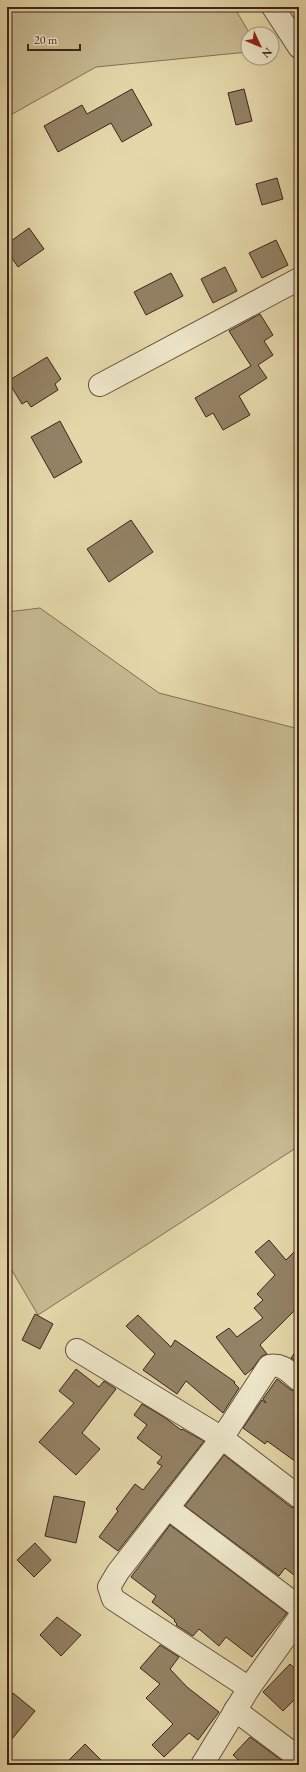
<svg xmlns="http://www.w3.org/2000/svg" width="306" height="1772" font-family="'EB Garamond',serif">
<rect width="100%" height="100%" fill="#e4d8aa"/>
<filter id="stains"><feTurbulence type="fractalNoise" baseFrequency=".005" numOctaves="4"/><feColorMatrix values="0 0 0 0 .2 0 0 0 0 .09 0 0 0 0 .02 0 0 0 .5 -.17"/></filter>
<radialGradient id="worn" r=".72"><stop offset=".6" stop-color="#630" stop-opacity="0"/><stop offset="1" stop-color="#630" stop-opacity=".3"/></radialGradient>
<g fill="#c7ba92" stroke="#827056">
<polygon points="7,7 234,7 250,34 248,34 248,52 96,67 7,117"/>
<polygon points="40,608 159,693 299,729 299,1146 38,1315 7,1262 7,612"/>
</g>
<g fill="#938265" stroke="#3c251a">
<polygon points="132,89 152,125 122,142 111,123 58,152 44,126 82,105 87,114"/>
<polygon points="244,89 252,121 236,125 228,93"/>
<polygon points="277,178 283,199 262,205 256,184"/>
<polygon points="29,228 44,249 18,267 7,251 7,244"/>
<polygon points="276,240 288,265 262,278 249,253"/>
<polygon points="225,267 237,291 213,303 201,279"/>
<polygon points="171,273 183,296 146,315 134,292"/>
<polygon points="260,314 273,335 264,341 273,355 258,365 267,378 239,396 250,415 223,430 213,413 206,417 195,398 251,366 229,331"/>
<polygon points="47,357 61,379 55,384 58,390 31,407 27,401 22,404 8,381"/>
<polygon points="60,421 82,462 54,478 31,437"/>
<polygon points="131,520 153,552 109,582 87,549"/>
<polygon points="269,1240 286,1260 299,1247 299,1306 260,1345 267,1354 262,1356 252,1369 245,1375 216,1337 229,1328 237,1337 263,1318 254,1308 263,1300 257,1294 275,1275 255,1252"/>
<polygon points="35,1314 53,1324 40,1349 22,1340"/>
<polygon points="138,1315 171,1347 175,1340 235,1382 234,1383 239,1388 223,1413 186,1381 177,1394 143,1370 155,1354 126,1326"/>
<polygon points="299,1347 299,1364 291,1358"/>
<polygon points="76,1369 99,1387 104,1381 116,1389 82,1433 100,1449 76,1475 39,1442 74,1403 59,1391"/>
<polygon points="277,1379 291,1390 299,1392 299,1464 267,1441 265,1444 243,1428 262,1400 266,1403 263,1399"/>
<polygon points="142,1404 164,1417 181,1430 182,1429 204,1441 118,1551 99,1537 118,1511 116,1509 135,1484 143,1490 162,1466 157,1463 162,1457 137,1438 147,1425 134,1415"/>
<polygon points="224,1455 291,1507 299,1509 299,1579 285,1568 279,1576 185,1506"/>
<polygon points="54,1496 85,1502 76,1543 45,1536"/>
<polygon points="170,1525 287,1613 252,1657 226,1637 219,1646 199,1629 193,1636 176,1625 177,1624 174,1621 175,1620 152,1602 156,1596 131,1577"/>
<polygon points="35,1543 51,1560 34,1577 17,1560"/>
<polygon points="57,1617 81,1635 61,1656 40,1635"/>
<polygon points="160,1645 179,1657 170,1669 187,1687 219,1712 198,1740 189,1733 164,1757 152,1745 173,1724 146,1698 160,1684 140,1668"/>
<polygon points="290,1664 299,1672 299,1695 283,1711 263,1692"/>
<polygon points="13,1693 35,1711 7,1745 7,1701"/>
<polygon points="250,1737 288,1765 244,1765 233,1755"/>
<polygon points="85,1744 106,1765 64,1765"/>
</g>
<g fill="none" stroke-linecap="round" stroke-linejoin="round">
<defs>
<g id="minor">
<polyline points="273,7 299,47"/>
<polyline points="100,385 299,279"/>
<polyline points="77,1350 222,1438 299,1497"/>
<polyline points="168,1508 299,1607"/>
<path d="M 249,1688 L 113,1599 L 109,1587 L 118,1572 L 222,1438 L 269,1366 C 282,1363 289,1372 299,1380"/>
<polyline points="235,1710 299,1758"/>
<polyline points="202,1765 249,1688 299,1618"/>
</g>
</defs>
<use href="#minor" stroke="#66523e" stroke-width="24"/>
<use href="#minor" stroke="#ede6c8" stroke-width="22"/>
</g>
<rect width="306" height="1772" fill="none" stroke="#e4d8aa" stroke-width="24"/>
<rect x="8" y="8" width="290" height="1756" fill="none" stroke="#3c251a" stroke-width="2"/>
<rect x="12" y="12" width="282" height="1748" fill="none" stroke="#3c251a"/>
<g transform="translate(260 46) rotate(134)"><circle r="19" fill="#ede6c8" stroke="#a69982"/>
<path d="M0-3L7 15L0 10L-7 15Z" fill="#8f2418"/>
<text y="-6" font-size="11" font-weight="bold" text-anchor="middle" fill="#3c251a">N</text>
</g>
<path d="M28 44v6h52v-6" fill="none" stroke="#3c251a" stroke-width="2"/>
<text x="34" y="44" font-size="12" fill="#3c251a" stroke="#ede6c8" stroke-width="3" paint-order="stroke">20 m</text>
<rect width="100%" height="100%" filter="url(#stains)"/>
<rect width="100%" height="100%" fill="url(#worn)"/>
</svg>
